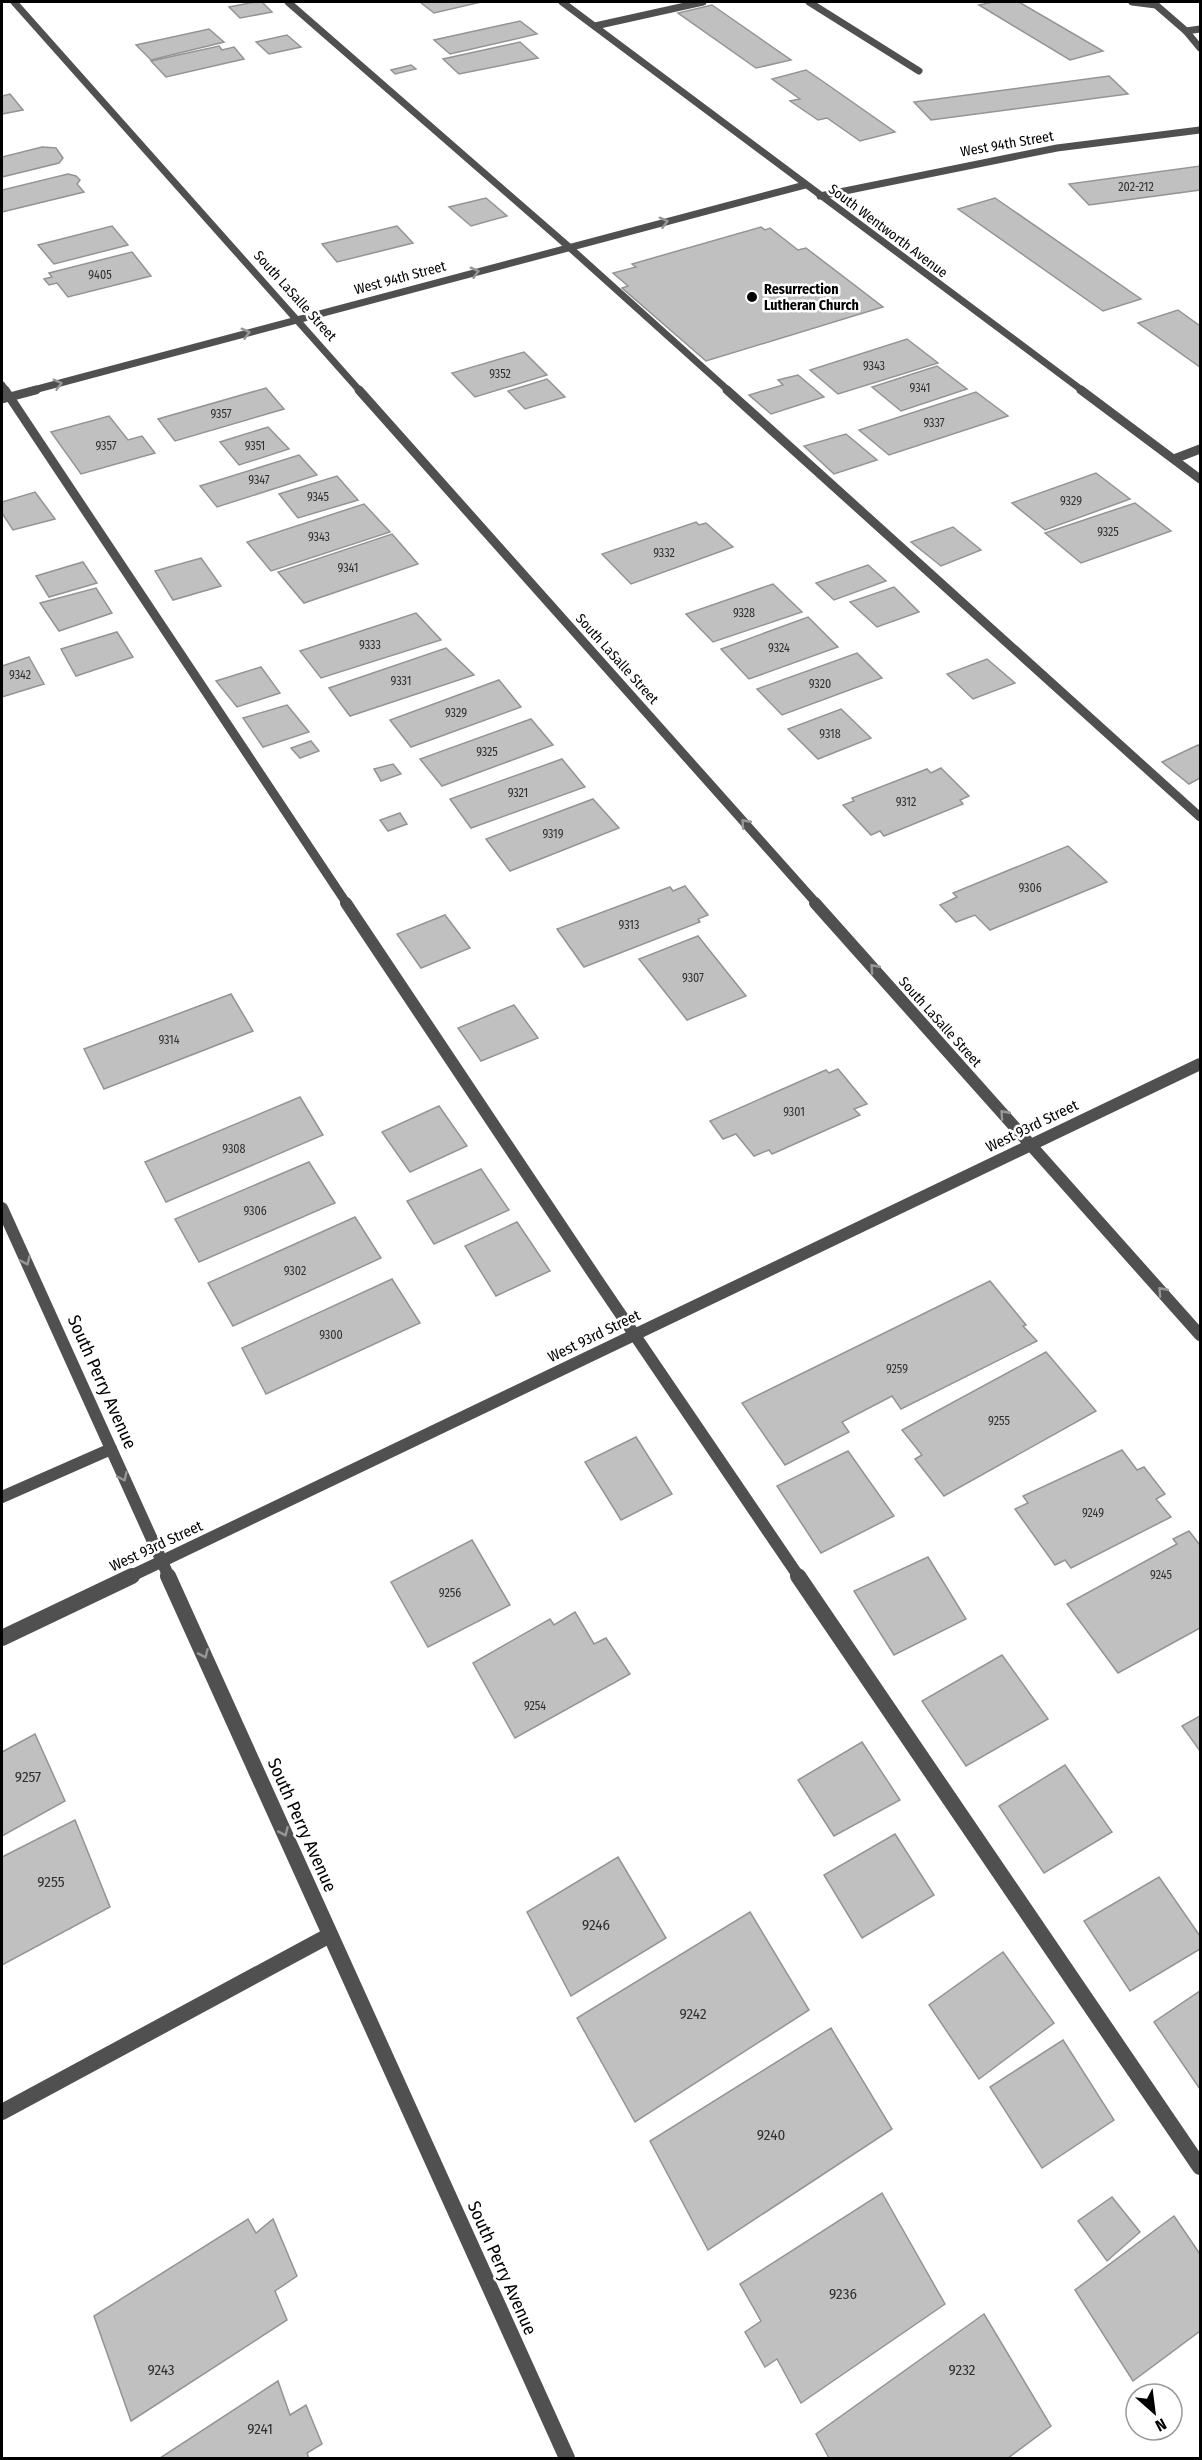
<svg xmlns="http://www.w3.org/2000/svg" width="1202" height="2460" font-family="'Fira Sans Condensed',sans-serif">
<rect width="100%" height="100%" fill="#fff"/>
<g fill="#c0c0c0" stroke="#949494" stroke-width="1.5">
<polygon points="255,2 262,2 272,12 240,18 229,7"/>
<polygon points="420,2 481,2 434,13"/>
<polygon points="993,2 1019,2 1103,51 1070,60 979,5"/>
<polygon points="712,5 791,60 756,68 678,13"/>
<polygon points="520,21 537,34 450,54 434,40"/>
<polygon points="209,29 224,42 151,60 136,45"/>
<polygon points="287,35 301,47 269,54 256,42"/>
<polygon points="520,42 538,58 459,74 443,59"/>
<polygon points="219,46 222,50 234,47 244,59 166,77 151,61"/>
<polygon points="411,65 416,69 395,74 391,70"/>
<polygon points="806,70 818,78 895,132 860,141 827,118 818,120 790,101 800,99 772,79"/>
<polygon points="1109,76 1128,94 931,120 914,102"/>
<polygon points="10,94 23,110 2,114 2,96"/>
<polygon points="42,147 56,148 63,158 59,163 2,177 2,157"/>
<polygon points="1200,166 1200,190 1089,205 1069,184"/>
<polygon points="68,174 76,176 80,180 77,184 84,192 2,212 2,190"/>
<polygon points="486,198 507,216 471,226 449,207"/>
<polygon points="995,198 1141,299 1103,311 958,209"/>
<polygon points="112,226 128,245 54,264 38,245"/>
<polygon points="397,226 413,243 337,262 322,244"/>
<polygon points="761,227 765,230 770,228 798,250 806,248 883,307 706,361 622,288 628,286 613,273 636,267 632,264"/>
<polygon points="132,252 151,276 68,297 57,283 49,285 44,279 52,277 49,273"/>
<polygon points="1178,310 1200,326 1200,367 1138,323"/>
<polygon points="907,339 938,363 838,394 810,370"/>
<polygon points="524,352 547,375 475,397 452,373"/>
<polygon points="937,366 967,389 901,411 872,387"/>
<polygon points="798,375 824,397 771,414 749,395 783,385 778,380"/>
<polygon points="547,379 565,397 525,409 508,391"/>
<polygon points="266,388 284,409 175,441 158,419"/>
<polygon points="976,392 1008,416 889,455 859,430"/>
<polygon points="109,416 128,440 142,436 155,453 81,474 51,432"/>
<polygon points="268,427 289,449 239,465 220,442"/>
<polygon points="846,434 877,460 834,474 804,446"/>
<polygon points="299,455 317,475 217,507 200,486"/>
<polygon points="1096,473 1130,499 1045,530 1012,503"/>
<polygon points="337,476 358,500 298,518 279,494"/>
<polygon points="35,492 55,519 13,530 2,513 2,502"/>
<polygon points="1135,503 1171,531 1081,563 1045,533"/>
<polygon points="364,504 390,532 271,571 247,542"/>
<polygon points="696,522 699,525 706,523 733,547 631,584 602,554"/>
<polygon points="953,527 981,550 941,566 911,542"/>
<polygon points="392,534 418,564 304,603 278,572"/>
<polygon points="201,558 221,586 173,600 155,571"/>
<polygon points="83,562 97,583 49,597 36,576"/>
<polygon points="868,565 886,581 834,600 816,583"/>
<polygon points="773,584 802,612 713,642 686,614"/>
<polygon points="894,587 919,612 877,627 850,602"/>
<polygon points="96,588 112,613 59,631 40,603"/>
<polygon points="416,613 441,640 321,678 300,651"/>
<polygon points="808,617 838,647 749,679 721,649"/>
<polygon points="117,632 133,657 76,676 61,649"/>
<polygon points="446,648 474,675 350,716 329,688"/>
<polygon points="857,653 882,678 782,715 757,689"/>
<polygon points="29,657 44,684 2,697 2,666"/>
<polygon points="987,659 1015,683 973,699 947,674"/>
<polygon points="261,667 280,693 237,707 216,681"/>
<polygon points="499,680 521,707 411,747 390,720"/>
<polygon points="287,705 309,732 263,747 243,718"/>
<polygon points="841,709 871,738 818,759 788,729"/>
<polygon points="531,719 553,745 442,786 420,759"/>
<polygon points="311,741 319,751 300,758 291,748"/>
<polygon points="1198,745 1200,748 1200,778 1189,784 1162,762"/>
<polygon points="562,759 585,787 471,828 450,799"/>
<polygon points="393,764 401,774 381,781 374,769"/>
<polygon points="941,768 969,796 960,800 963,804 884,836 880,831 871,835 843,805 854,801 852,798 927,769 931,773"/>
<polygon points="593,799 619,828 510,871 486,839"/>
<polygon points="400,813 407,824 388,831 380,820"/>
<polygon points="1068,846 1107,882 990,930 975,915 956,922 940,905 957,897 953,893"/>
<polygon points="685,886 708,915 698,919 700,922 584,967 557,929 670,887 673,891"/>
<polygon points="445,915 470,948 421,968 397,934"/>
<polygon points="698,936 746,996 687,1020 639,959"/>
<polygon points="231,994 253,1031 104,1089 84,1049"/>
<polygon points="514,1005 538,1038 481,1061 458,1028"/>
<polygon points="838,1069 867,1104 854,1109 860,1115 772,1154 769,1150 754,1156 736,1134 723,1139 710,1121 826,1070 829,1073"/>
<polygon points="300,1097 323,1135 166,1202 145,1162"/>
<polygon points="439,1106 467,1146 410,1172 382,1132"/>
<polygon points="309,1162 335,1203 199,1262 175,1219"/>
<polygon points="481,1169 509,1210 434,1244 407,1201"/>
<polygon points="355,1217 381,1258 233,1326 208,1283"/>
<polygon points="517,1222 550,1271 496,1296 465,1246"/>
<polygon points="392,1279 420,1323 266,1394 242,1348"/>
<polygon points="990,1281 1026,1325 1023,1326 1037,1341 901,1409 892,1396 842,1422 849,1432 785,1465 742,1403"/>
<polygon points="1046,1352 1096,1411 944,1496 915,1459 922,1455 902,1430"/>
<polygon points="636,1437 672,1494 621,1520 585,1462"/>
<polygon points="1122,1450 1137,1470 1144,1467 1165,1494 1156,1499 1171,1517 1071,1568 1065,1560 1055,1565 1015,1509 1028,1503 1023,1496"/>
<polygon points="848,1451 894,1516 821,1553 777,1486"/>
<polygon points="1189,1531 1200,1545 1200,1628 1118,1673 1067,1604 1177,1544 1173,1539"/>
<polygon points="472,1540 510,1605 428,1647 391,1582"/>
<polygon points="928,1557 966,1619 894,1655 854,1591"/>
<polygon points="575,1612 594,1644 606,1638 630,1674 515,1738 473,1663 550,1619 554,1625"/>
<polygon points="1002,1655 1048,1719 966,1766 922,1701"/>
<polygon points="1200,1716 1200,1751 1182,1726"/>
<polygon points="35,1734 65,1801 2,1836 2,1752"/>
<polygon points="862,1742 900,1800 834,1836 798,1780"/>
<polygon points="1065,1765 1112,1832 1044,1873 999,1806"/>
<polygon points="75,1820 110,1907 2,1965 2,1857"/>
<polygon points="895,1834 934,1895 862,1938 824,1875"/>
<polygon points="618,1857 666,1938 571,1996 527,1912"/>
<polygon points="1159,1877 1200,1936 1200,1949 1130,1991 1084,1921"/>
<polygon points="750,1912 809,2010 635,2122 577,2018"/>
<polygon points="1003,1952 1054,2023 979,2079 929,2005"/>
<polygon points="1200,1991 1200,2089 1154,2022"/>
<polygon points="831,2028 892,2129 708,2250 650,2141"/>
<polygon points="1063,2040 1114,2120 1042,2168 990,2087"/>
<polygon points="882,2193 945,2304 801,2403 777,2359 765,2367 745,2332 761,2321 740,2284"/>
<polygon points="1112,2197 1140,2232 1107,2261 1078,2221"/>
<polygon points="1174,2216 1200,2254 1200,2331 1133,2381 1075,2290"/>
<polygon points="248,2219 256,2233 273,2219 297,2276 275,2291 287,2320 131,2421 94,2316"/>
<polygon points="984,2314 1051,2426 1008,2458 829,2458 816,2434"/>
<polygon points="278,2381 290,2415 306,2405 322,2444 307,2453 309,2458 160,2458"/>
</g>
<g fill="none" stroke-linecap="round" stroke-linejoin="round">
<g stroke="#505050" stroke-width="7">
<polyline points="288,2 569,247 729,391"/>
<polyline points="809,2 919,71"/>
<polyline points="595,26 703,2"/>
<polyline points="1186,31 1200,29"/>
<polyline points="2,385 6,391"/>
</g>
<g stroke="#505050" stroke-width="9">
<polyline points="5,390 347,904"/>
<polyline points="727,390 1200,817"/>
<polyline points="1174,459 1200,449"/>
</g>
<g stroke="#505050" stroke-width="12">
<polyline points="346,903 596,1278 799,1577"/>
<polyline points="2,1497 111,1449"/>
</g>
<g stroke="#505050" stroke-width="16">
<polyline points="798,1576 1200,2167"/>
<polyline points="2,2112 330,1935"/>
</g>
<g stroke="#505050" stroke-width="7">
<polyline points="14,2 360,391"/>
<polyline points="562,2 1083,391"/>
<polyline points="1132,2 1156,5 1186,31 1200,48"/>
<polyline points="820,196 1057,148 1200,130"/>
<polyline points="30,391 805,185"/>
</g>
<g stroke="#505050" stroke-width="9">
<polyline points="359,390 817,904"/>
<polyline points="1081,390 1200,479"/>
<polyline points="2,399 36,390"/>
</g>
<g stroke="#505050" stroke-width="12">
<polyline points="815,903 1200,1335"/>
<polyline points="2,1208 169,1577"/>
<polyline points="129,1577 1200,1064"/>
</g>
<g stroke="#505050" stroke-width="16">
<polyline points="168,1576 567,2458"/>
<polyline points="2,1638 132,1576"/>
</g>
</g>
<defs><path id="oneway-chevron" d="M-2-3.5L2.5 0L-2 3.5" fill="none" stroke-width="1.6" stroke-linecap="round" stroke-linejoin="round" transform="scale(1.5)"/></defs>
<g stroke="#969696">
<use href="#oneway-chevron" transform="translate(664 222) rotate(-15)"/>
<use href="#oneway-chevron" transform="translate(475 272) rotate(-15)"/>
<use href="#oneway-chevron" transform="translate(246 333) rotate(-15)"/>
<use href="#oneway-chevron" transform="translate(58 384) rotate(-15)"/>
<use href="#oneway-chevron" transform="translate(745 823) rotate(-132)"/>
<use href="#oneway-chevron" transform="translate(874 968) rotate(-132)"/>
<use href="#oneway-chevron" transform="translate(1004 1114) rotate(-132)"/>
<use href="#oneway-chevron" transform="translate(26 1261) rotate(66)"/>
<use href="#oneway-chevron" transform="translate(1162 1291) rotate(-132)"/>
<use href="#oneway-chevron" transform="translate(123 1477) rotate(65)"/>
<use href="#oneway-chevron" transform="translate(204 1654) rotate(66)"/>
<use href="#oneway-chevron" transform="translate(284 1832) rotate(66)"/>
</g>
<circle fill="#000" stroke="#fff" stroke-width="2" cx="752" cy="297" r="6"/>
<g text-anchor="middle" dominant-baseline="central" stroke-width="5" stroke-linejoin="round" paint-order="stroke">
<g font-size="12" fill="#303030">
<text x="1136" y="187">202-212</text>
<text x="100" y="275">9405</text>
<text x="874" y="366">9343</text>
<text x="500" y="374">9352</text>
<text x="920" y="388">9341</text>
<text x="221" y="414">9357</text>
<text x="934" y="423">9337</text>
<text x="106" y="446">9357</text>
<text x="255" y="446">9351</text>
<text x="259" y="480">9347</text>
<text x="318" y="497">9345</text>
<text x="1071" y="501">9329</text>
<text x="1108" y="532">9325</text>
<text x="319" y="537">9343</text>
<text x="664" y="553">9332</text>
<text x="348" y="568">9341</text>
<text x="744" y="613">9328</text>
<text x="370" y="645">9333</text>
<text x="779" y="648">9324</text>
<text x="20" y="675">9342</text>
<text x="401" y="681">9331</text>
<text x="820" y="684">9320</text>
<text x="456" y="713">9329</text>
<text x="830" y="734">9318</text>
<text x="487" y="752">9325</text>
<text x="518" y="793">9321</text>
<text x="906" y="802">9312</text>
<text x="553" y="834">9319</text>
<text x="1030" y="888">9306</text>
<text x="629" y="925">9313</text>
<text x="693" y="978">9307</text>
<text x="169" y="1040">9314</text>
<text x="794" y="1112">9301</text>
<text x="234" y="1149">9308</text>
<text x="255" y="1211">9306</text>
<text x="295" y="1271">9302</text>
<text x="331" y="1335">9300</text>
<text x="897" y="1369">9259</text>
<text x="999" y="1421">9255</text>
<text x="1093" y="1513">9249</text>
<text x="1161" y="1575">9245</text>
<text x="450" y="1593">9256</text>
<text x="535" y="1706">9254</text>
</g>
<g font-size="14" fill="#000" stroke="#fff">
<text transform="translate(1007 144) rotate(-10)">West 94th Street</text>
<text transform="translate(888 231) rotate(37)">South Wentworth Avenue</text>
<text transform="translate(400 278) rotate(-15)">West 94th Street</text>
<text transform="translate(295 296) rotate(48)">South LaSalle Street</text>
<text transform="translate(617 659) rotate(48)">South LaSalle Street</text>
<text transform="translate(940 1022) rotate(48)">South LaSalle Street</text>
</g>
<g font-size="14" font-weight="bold" fill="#000" stroke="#fff" text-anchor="start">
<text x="764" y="289">Resurrection<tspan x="764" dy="16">Lutheran Church</tspan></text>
</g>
<g font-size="15" fill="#000" stroke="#fff">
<text transform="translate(1032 1126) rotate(-26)">West 93rd Street</text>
<text transform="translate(594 1336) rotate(-26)">West 93rd Street</text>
<text transform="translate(156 1546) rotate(-25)">West 93rd Street</text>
</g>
<g font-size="15" fill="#303030">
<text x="28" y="1777">9257</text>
<text x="51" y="1882">9255</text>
<text x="596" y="1925">9246</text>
<text x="693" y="2014">9242</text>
<text x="771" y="2135">9240</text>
<text x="843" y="2294">9236</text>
<text x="161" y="2370">9243</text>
<text x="962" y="2370">9232</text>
<text x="260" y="2429">9241</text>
</g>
<g font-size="18" fill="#000" stroke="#fff">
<text transform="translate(102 1382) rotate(66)">South Perry Avenue</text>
<text transform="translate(302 1825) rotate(66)">South Perry Avenue</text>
<text transform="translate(502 2268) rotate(66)">South Perry Avenue</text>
</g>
</g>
<rect width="1202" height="2460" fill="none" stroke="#000000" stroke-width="6"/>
<g transform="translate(1154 2412) rotate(152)"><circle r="28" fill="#ffffff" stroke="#999999" stroke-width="1.5"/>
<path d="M0-4.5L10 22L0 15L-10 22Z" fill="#000000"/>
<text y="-9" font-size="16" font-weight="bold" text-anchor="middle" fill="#000000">N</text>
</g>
</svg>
